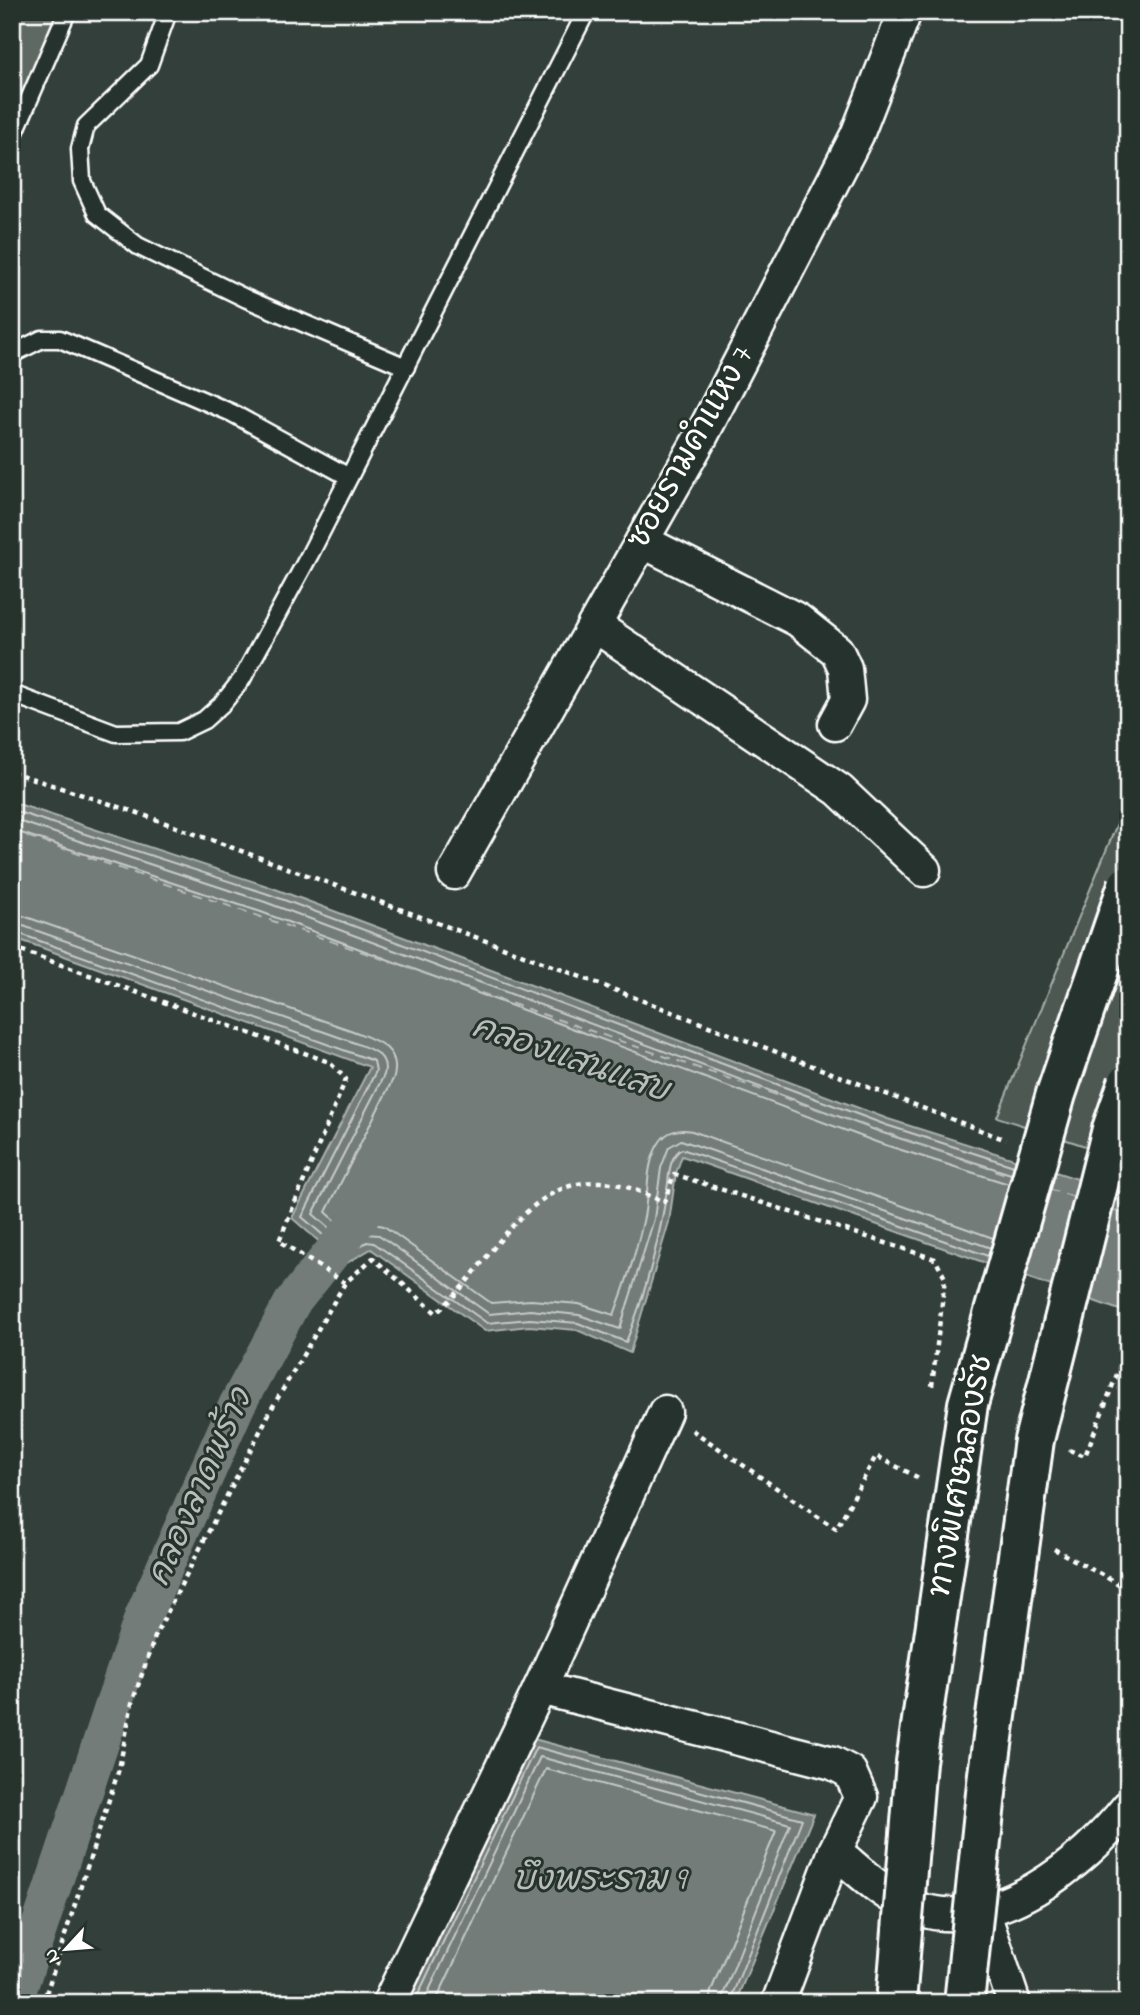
<svg xmlns="http://www.w3.org/2000/svg" width="1140" height="2015" font-family="'Indie Flower','Playpen Sans Thai',sans-serif">
<rect width="100%" height="100%" fill="#333f3a"/>
<filter id="ink" filterUnits="userSpaceOnUse"><feTurbulence type="fractalNoise" baseFrequency=".0143" numOctaves="2"/><feDisplacementMap in="SourceGraphic" scale="14" xChannelSelector="R" yChannelSelector="G"/><feConvolveMatrix kernelMatrix="1 2 1 2 8 2 1 2 1" color-interpolation-filters="sRGB"/></filter>
<g filter="url(#ink)">
<polygon fill="#4d5853" stroke="#a6aca9" stroke-width="2" points="1128,797 1128,1160 997,1117"/>
<g fill="#737b78" stroke="#abb0ae" stroke-width="2">
<polygon points="12,802 270,887 888,1119 1128,1195 1128,1313 682,1156 676,1173 669,1222 630,1353 577,1330 529,1326 485,1331 371,1249 345,1264 292,1218 370,1067 12,937"/>
<polygon points="530,1738 814,1814 735,2003 406,2003"/>
</g>
<g fill="none" stroke-linecap="round" stroke-linejoin="round">
<g stroke="#c7cac9" stroke-width="2">
<polyline points="12,810 268,894 886,1125 1014,1166"/>
<polyline points="12,819 265,902 883,1133 1011,1174"/>
<polyline points="12,830 261,912 879,1143 1009,1184"/>
<path d="M 12,912 L 353,1031 C 375,1040 401,1047 394,1077 L 326,1212 L 347,1231 L 368,1223 L 384,1226 L 491,1303 L 531,1300 L 579,1304 L 614,1315 C 626,1284 637,1249 644,1217 C 649,1193 645,1165 659,1143 C 666,1131 679,1128 692,1131 L 993,1238"/>
<path d="M 12,922 L 350,1041 C 366,1048 390,1052 384,1075 L 313,1214 L 346,1243 L 365,1234 L 379,1235 L 489,1314 L 530,1310 L 579,1315 L 620,1329 L 654,1219 L 661,1168 L 669,1147 L 681,1140 L 991,1248"/>
<path d="M 12,931 L 374,1061 L 376,1071 L 302,1217 L 345,1254 L 367,1242 L 374,1243 L 487,1323 L 530,1319 L 578,1323 L 626,1342 C 646,1294 661,1233 668,1183 C 669,1171 671,1154 682,1149 L 988,1256"/>
<polyline points="414,2003 536,1747 802,1819 729,2003"/>
<polyline points="423,2003 540,1757 790,1824 720,2003"/>
<polyline points="435,2003 546,1769 776,1831 711,1991 709,2003"/>
</g>
<polyline stroke="#737b78" stroke-width="37" points="14,2003 143,1616 237,1405 292,1303 362,1215"/>
<g stroke="#b9bdbc" stroke-width="2" stroke-dasharray="9 7" stroke-linecap="butt">
<polyline points="12,831 1014,1177"/>
<polyline points="1049,1189 1077,1198"/>
<polyline points="1112,1210 1128,1215"/>
</g>
</g>
<polygon fill="#5f6964" stroke="#fff" stroke-width="2" points="12,12 62,12 12,133"/>
<g fill="none" stroke-linecap="round" stroke-linejoin="round">
<defs>
<g id="service">
<polyline points="168,12 149,65 86,126 80,149 82,181 97,214 138,246 247,299 406,367"/>
<polyline points="12,139 67,12"/>
<polyline points="12,354 42,339 60,339 232,413 349,477"/>
<polyline points="12,694 116,733 179,732 204,720 223,703 242,679 310,554 586,12"/>
</g>
<g id="minor">
<polyline points="642,541 798,620 837,651 845,668 848,700 835,724"/>
<polyline points="594,625 839,790 924,870"/>
<polyline points="454,873 702,435 857,135 905,12"/>
<polyline points="540,1688 833,1763 850,1772 861,1797 835,1851 778,2003"/>
<path d="M 835,1851 C 860,1872 886,1898 918,1909 C 996,1934 1083,1864 1128,1807"/>
<polyline points="983,1910 1014,2003"/>
<polyline points="389,2003 540,1688 665,1412"/>
</g>
</defs>
<use href="#service" stroke="#fff" stroke-width="21"/>
<use href="#minor" stroke="#fff" stroke-width="37"/>
<g stroke="#fff" stroke-width="4.5" stroke-dasharray="5 5" stroke-linecap="butt">
<polyline points="12,772 138,813 508,949 1006,1140"/>
<path d="M 12,947 L 329,1062 L 346,1079 L 279,1241 L 345,1283 L 373,1258 L 436,1313 C 487,1272 521,1181 598,1182 C 621,1182 642,1193 664,1202 L 674,1174 L 935,1259 L 945,1278 L 932,1386"/>
<polyline points="692,1430 836,1529 876,1456 919,1478"/>
<polyline points="1069,1450 1085,1456 1128,1346"/>
<polyline points="1054,1549 1128,1589"/>
<polyline points="43,2003 119,1769 132,1703 156,1634 272,1408 345,1283"/>
</g>
<use href="#service" stroke="#26332d" stroke-width="16"/>
<use href="#minor" stroke="#26332d" stroke-width="32"/>
<defs>
<g id="motorway-bridge">
<polyline points="896,2003 916,1762 968,1404 1056,1094 1128,885"/>
<polyline points="964,2003 988,1774 1034,1440 1112,1129 1128,1083"/>
</g>
</defs>
<use href="#motorway-bridge" stroke="#fff" stroke-width="44" stroke-linecap="butt"/>
<use href="#motorway-bridge" stroke="#26332d" stroke-width="38"/>
</g>
</g>
<g text-anchor="middle" dominant-baseline="central" stroke-width="6" stroke-linejoin="round" paint-order="stroke">
<g font-size="32" fill="#fff" stroke="#26332d">
<text transform="translate(692 448) rotate(-61)">ซอยรามคำแหง 7</text>
<text transform="translate(962 1476) rotate(-80)">ทางพิเศษฉลองรัช</text>
</g>
<g font-size="33" font-style="italic" fill="#b9bdbc" stroke="#26332d">
<text transform="translate(570 1060) rotate(19)">คลองแสนแสบ</text>
<text transform="translate(201 1488) rotate(-66)">คลองลาดพร้าว</text>
<text x="599" y="1881">บึงพระราม 9</text>
</g>
</g>
<rect width="1140" height="2015" fill="none" stroke="#26332d" stroke-width="42"/>
<rect x="21" y="21" width="1098" height="1973" fill="none" stroke="#fff" stroke-width="2.5" filter="url(#ink)"/>
<g transform="translate(66 1949) rotate(244)" stroke="#26332d" stroke-width="5" paint-order="stroke">
<path d="M0-5L12 26L0 18L-12 26Z" fill="#ffffff"/>
<text y="-10" font-size="19" font-weight="bold" text-anchor="middle" fill="#ffffff">N</text>
</g>
</svg>
